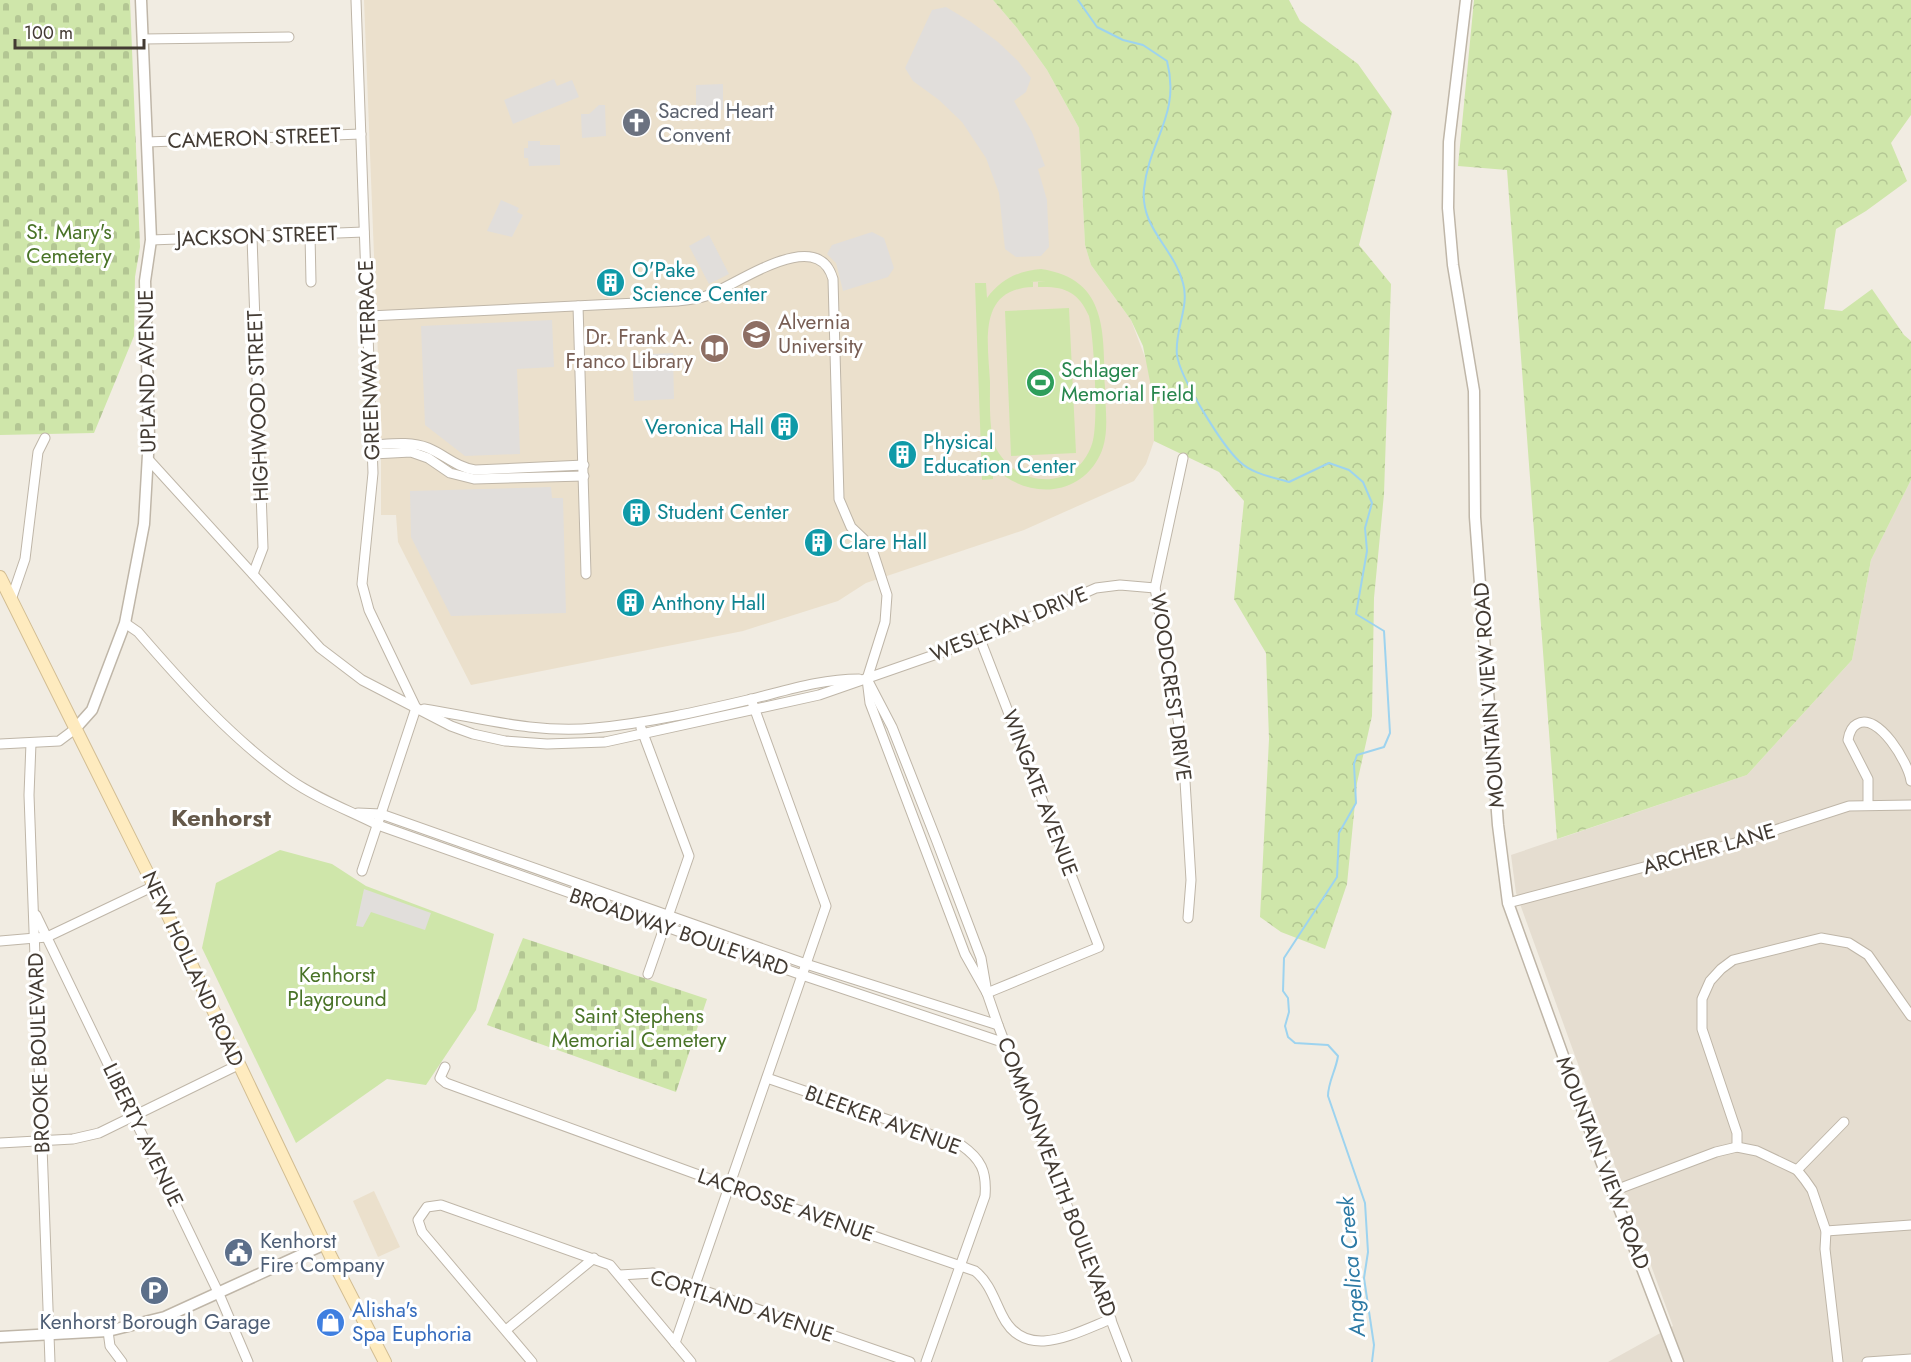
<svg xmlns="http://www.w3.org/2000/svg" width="1911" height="1362" font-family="Jost,sans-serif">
<defs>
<pattern id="forest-crowns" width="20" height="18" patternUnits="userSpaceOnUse" patternTransform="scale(1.5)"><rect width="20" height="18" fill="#cfe6aa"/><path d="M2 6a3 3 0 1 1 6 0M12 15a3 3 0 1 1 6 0" fill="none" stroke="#b3c693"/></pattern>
<pattern id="cemetery-stones" width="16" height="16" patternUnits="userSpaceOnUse" patternTransform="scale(1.5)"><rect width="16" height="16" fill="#cfe6aa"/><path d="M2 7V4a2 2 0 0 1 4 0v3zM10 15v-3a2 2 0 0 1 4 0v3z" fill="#b3c693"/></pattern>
</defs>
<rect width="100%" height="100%" fill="#f1ece2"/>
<polygon fill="#e5ddd0" points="1911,480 1911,1362 1608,1362 1673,1326 1516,893 1511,855 1747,775 1852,660 1871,560"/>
<g fill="#ebe0cc">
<polygon points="364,0 993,0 1017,28 1047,70 1079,128 1085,245 1091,265 1131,320 1149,368 1153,397 1154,441 1146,464 1134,481 1024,530 866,583 838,601 743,631 471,685 398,542 396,515 381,515 381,434"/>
<polygon points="374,1191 400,1247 378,1257 353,1201"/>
</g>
<g fill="url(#forest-crowns)">
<polygon points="993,0 1289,0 1300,21 1358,64 1392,112 1359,245 1391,284 1384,494 1374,598 1372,716 1357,783 1347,884 1325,949 1281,932 1260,917 1269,739 1266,653 1234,599 1244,501 1219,472 1154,441 1153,397 1143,346 1131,320 1091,265 1085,245 1079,128 1047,70 1017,28"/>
<polygon points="1474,0 1911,0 1911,115 1891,143 1907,181 1866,211 1836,229 1824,309 1842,311 1872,289 1904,335 1911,341 1911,480 1871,560 1852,660 1747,775 1557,839 1507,170 1458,166"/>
</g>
<g fill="url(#cemetery-stones)">
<polygon points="0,0 130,0 140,247 135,277 134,336 94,433 0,435"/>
<polygon points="523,938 707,999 676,1092 487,1025"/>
</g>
<g fill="#cfe6aa" fill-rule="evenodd">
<path d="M 1041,269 C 1109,279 1103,334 1105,387 C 1105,409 1110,434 1100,455 C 1079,499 1024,499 993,466 L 993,479 L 982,480 L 975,283 L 986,283 L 987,298 C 1001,279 1018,271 1041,269 ZM 1046,281 L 1038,282 L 1038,287 C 1064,286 1078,291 1089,316 C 1094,338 1099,424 1092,444 C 1075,494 1013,488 994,444 C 989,424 990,402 990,382 C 988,342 977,289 1033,287 L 1033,282 L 1030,282 Z"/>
<polygon points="1069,308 1076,453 1011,456 1005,311"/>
<polygon points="280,850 332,864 366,886 494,934 476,1010 426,1085 387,1079 296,1143 202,948 216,883"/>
</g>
<g fill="#e1dedb">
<polygon points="946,7 971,22 998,42 1018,61 1031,78 1026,92 1014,101 1032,132 1045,166 1038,169 1047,200 1049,247 1041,256 1016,257 1005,249 999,193 986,158 962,122 939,100 913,81 905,68 932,10"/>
<polygon points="554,79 557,86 572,80 579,97 513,124 504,100"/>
<polygon points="723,84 723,110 696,111 696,85"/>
<polygon points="599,105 605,105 606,136 582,138 581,114 589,114"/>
<polygon points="528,141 540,141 540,145 560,145 560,165 529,166 528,158 524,158 524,148 528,148"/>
<polygon points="501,200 519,208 517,212 523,215 512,237 487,231"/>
<polygon points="872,232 884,238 894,268 888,277 843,291 836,263 827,254 832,245"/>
<polygon points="709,235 729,274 709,284 689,246"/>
<polygon points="552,320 554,367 517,369 520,454 465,456 425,425 421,326"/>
<polygon points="673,353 674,399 634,401 632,355"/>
<polygon points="551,487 552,498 563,498 566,613 451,616 411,537 410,491"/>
<polygon points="364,889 431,913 425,930 371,912 363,927 356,926"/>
</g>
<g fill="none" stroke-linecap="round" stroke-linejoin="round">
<path stroke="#9dd3ef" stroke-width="2" d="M 1078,0 L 1097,27 L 1123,40 L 1143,45 L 1167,61 C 1181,115 1149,140 1144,189 C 1140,228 1174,248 1183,283 C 1190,307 1174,331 1177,355 C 1180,378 1222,445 1239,461 C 1252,474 1272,477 1289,482 L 1329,463 L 1349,470 L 1363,482 L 1372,503 L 1365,528 L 1367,551 L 1356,614 L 1384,631 L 1390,733 L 1384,747 L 1357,755 L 1354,764 L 1356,803 L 1339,833 L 1337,877 L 1284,958 L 1283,991 L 1288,998 L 1289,1012 L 1285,1026 L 1288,1037 L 1295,1043 L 1328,1045 L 1338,1056 C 1336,1070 1328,1082 1328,1096 L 1365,1203 L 1368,1252 L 1364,1278 L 1374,1345 L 1372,1362"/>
<defs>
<g id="minor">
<polyline points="356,0 373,473 362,584 369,610 416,708"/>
<polyline points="143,39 289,37"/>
<polyline points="147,142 361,134"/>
<polyline points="310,234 311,282"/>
<polyline points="252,237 263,548 253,574"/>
<polyline points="151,240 364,232"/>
<polyline points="578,306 586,574"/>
<path d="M 369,316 L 678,301 C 687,300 697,299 706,296 C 736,286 817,224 833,279 L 839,499 L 851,527 L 871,546 L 887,595 L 885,622 L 867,679 L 870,703 L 965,954 L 987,993"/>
<path d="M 372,445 C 391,444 410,441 428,448 C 445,455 456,467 475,470 L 584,465"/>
<polyline points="373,454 411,452 428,458 450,473 474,479 584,476"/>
<polyline points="1183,458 1155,588 1183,748 1191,880 1188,918"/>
<polyline points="148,459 320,648 362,680 451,726 473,734 505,741 547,744 605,742 819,695 980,639 1096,588 1120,585 1155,588"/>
<polyline points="12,597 25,559 38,452 45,438"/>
<path d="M 125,623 L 138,632 C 183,684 232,739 289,779 C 316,798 348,810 378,825 L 802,975 L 1005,1043"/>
<polyline points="980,639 1099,947 987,993"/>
<polyline points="868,681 892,727 936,839 981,958 987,993 998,1025 1127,1362"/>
<path d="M 424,709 C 481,718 536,734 595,728 C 648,723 701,711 752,699 C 788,690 822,679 859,679"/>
<polyline points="641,728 689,856 648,974"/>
<polyline points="31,743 29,795 50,1362"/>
<polyline points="0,744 59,741 75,729"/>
<path d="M 1868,804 L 1868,779 L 1848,740 C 1849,734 1851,727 1857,724 C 1878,711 1909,764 1911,781"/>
<polyline points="358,813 381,814 806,964 998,1025"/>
<polyline points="362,871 416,708"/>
<polyline points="1508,903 1735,843 1849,806 1911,805"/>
<polyline points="36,915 219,1294 248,1362"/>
<polyline points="0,941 47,937 154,886"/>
<path d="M 445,1067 L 440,1078 L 446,1083 L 729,1186 L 975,1271 C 989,1282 994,1299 1002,1315 C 1025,1362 1073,1334 1111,1319"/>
<path d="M 767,1078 L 961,1145 C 981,1159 987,1171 985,1196 L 926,1362"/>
<polyline points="0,1143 73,1139 99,1133 238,1065"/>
<polyline points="1737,1147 1737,1133 1702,1029 1702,999 1710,981 1721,969 1733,960 1821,938 1849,943 1868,955 1911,1016"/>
<polyline points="1797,1170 1844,1122"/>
<polyline points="1613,1191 1716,1152 1737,1147 1757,1151 1797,1170 1805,1180 1812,1190 1826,1231 1825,1249 1838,1362"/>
<polyline points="1826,1231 1911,1225"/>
<polyline points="620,1275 653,1273 910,1362"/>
<polyline points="506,1330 594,1258"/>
<polyline points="108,1331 110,1346 122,1362"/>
<polyline points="675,1343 826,906 751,699"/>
<polyline points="532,1362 422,1232 418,1220 427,1207 441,1205 610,1265 691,1362"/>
<polyline points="1867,1362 1911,1359"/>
</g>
<g id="tertiary">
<polyline points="1466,0 1449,142 1448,208 1453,265 1474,391 1475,517 1498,825 1508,903 1601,1161 1678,1362"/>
<polyline points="75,729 92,710 125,623 144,524 149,437 145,281 151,240 141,0"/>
<polyline points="0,1337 108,1331 165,1317 325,1244"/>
</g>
<polyline id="secondary" points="0,577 154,886 331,1257 385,1362"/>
</defs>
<use href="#minor" stroke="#bfb6a8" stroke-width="11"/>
<use href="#tertiary" stroke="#bfb6a8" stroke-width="13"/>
<use href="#secondary" stroke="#d2bd92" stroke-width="14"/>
<use href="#minor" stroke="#fff" stroke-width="9"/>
<use href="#tertiary" stroke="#fff" stroke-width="10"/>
<use href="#secondary" stroke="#feebbf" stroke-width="12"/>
</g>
<defs>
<symbol id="church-disc" viewBox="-11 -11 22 22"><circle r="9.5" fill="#6b7280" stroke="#fff"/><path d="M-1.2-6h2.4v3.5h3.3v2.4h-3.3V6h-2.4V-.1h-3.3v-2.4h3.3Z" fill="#fff"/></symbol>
<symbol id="building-disc" viewBox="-11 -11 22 22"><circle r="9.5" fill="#0f9aa8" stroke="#fff"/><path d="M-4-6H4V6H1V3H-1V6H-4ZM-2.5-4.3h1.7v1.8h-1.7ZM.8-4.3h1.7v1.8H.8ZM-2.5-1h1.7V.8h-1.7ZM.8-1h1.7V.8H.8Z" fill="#fff"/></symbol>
<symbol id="university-disc" viewBox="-11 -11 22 22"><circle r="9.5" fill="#8d6e63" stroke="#fff"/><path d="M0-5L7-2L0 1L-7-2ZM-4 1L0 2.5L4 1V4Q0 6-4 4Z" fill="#fff"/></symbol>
<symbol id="library-disc" viewBox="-11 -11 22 22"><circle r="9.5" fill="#8d6e63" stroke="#fff"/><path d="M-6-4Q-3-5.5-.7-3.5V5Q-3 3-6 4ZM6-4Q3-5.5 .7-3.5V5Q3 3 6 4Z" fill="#fff"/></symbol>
<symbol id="stadium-disc" viewBox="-11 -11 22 22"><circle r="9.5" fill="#2e9e5b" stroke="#fff"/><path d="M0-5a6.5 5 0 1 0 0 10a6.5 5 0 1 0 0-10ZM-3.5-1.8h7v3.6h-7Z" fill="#fff"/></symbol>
<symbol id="civic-disc" viewBox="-11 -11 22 22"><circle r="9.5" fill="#5c6f8a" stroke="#fff"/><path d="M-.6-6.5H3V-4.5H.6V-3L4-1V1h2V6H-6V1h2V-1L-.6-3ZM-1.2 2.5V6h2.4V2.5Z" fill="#fff"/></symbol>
<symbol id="parking-disc" viewBox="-11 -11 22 22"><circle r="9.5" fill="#5c6f8a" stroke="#fff"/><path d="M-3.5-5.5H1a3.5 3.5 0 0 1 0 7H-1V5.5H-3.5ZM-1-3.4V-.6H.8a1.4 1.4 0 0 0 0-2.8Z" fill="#fff"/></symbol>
<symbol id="shop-disc" viewBox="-11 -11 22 22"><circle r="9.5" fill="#3f7fe0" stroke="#fff"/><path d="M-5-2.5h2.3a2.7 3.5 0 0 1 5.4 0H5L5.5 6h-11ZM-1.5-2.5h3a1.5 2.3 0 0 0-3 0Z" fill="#fff"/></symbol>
</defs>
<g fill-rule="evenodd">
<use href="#church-disc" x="620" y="106" width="33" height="33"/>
<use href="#building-disc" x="594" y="266" width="33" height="33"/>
<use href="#university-disc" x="740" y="318" width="33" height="33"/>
<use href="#library-disc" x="698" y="332" width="33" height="33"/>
<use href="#stadium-disc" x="1024" y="366" width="33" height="33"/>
<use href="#building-disc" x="768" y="410" width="33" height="33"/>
<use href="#building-disc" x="886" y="438" width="33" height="33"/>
<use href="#building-disc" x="620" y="496" width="33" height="33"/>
<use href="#building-disc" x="802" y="526" width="33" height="33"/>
<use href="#building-disc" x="614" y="586" width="33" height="33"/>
<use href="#civic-disc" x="222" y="1236" width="33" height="33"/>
<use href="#parking-disc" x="138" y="1274" width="33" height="33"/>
<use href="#shop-disc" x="314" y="1306" width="33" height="33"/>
</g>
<g text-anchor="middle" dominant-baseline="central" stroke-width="6" stroke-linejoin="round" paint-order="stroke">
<g font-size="21" fill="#5b616d" stroke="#fff" text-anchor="start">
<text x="658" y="111">Sacred Heart<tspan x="658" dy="24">Convent</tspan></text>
</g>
<g font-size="21" fill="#433b33" stroke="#fff">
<text transform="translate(254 138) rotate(-2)">CAMERON STREET</text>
<text transform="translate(257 236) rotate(-2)">JACKSON STREET</text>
<text transform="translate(369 360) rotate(-92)">GREENWAY TERRACE</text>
<text transform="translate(147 371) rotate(-91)">UPLAND AVENUE</text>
<text transform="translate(258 406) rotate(-92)">HIGHWOOD STREET</text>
<text transform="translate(1009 624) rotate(-22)">WESLEYAN DRIVE</text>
<text transform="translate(1171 687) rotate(82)">WOODCREST DRIVE</text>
<text transform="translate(1489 695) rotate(-94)">MOUNTAIN VIEW ROAD</text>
<text transform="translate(1040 793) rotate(69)">WINGATE AVENUE</text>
<text transform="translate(1709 849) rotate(-16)">ARCHER LANE</text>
<text transform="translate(679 932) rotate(19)">BROADWAY BOULEVARD</text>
<text transform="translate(193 969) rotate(65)">NEW HOLLAND ROAD</text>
<text transform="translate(39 1053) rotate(-92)">BROOKE BOULEVARD</text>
<text transform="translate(883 1120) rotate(20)">BLEEKER AVENUE</text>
<text transform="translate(143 1135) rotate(64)">LIBERTY AVENUE</text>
<text transform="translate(1603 1163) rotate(69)">MOUNTAIN VIEW ROAD</text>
<text transform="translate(1057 1177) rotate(69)">COMMONWEALTH BOULEVARD</text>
<text transform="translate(786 1205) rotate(19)">LACROSSE AVENUE</text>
<text transform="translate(742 1306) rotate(18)">CORTLAND AVENUE</text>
</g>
<g font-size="21" fill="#497327" stroke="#fff">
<text x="69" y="232">St. Mary's<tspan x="69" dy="24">Cemetery</tspan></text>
<text x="337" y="975">Kenhorst<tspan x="337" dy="24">Playground</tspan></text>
<text x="639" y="1016">Saint Stephens<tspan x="639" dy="24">Memorial Cemetery</tspan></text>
</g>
<g font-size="21" fill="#0d838f" stroke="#fff" text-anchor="start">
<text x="632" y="270">O'Pake<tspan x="632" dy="24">Science Center</tspan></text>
<text x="764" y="427" text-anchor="end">Veronica Hall</text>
<text x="923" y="442">Physical<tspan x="923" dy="24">Education Center</tspan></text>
<text x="657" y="512">Student Center</text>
<text x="839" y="542">Clare Hall</text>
<text x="652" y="603">Anthony Hall</text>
</g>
<g font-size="21" fill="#785e54" stroke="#fff" text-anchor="start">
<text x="778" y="322">Alvernia<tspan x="778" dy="24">University</tspan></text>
<text x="693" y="337" text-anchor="end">Dr. Frank A.<tspan x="693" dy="24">Franco Library</tspan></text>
</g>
<g font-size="21" fill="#27864d" stroke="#fff" text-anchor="start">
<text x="1061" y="370">Schlager<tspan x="1061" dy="24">Memorial Field</tspan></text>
</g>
<g font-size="21" fill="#4e5e75" stroke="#fff" text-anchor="start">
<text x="260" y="1241">Kenhorst<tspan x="260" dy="24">Fire Company</tspan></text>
<text x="155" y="1322" text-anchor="middle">Kenhorst Borough Garage</text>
</g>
<g font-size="21" fill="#366cbe" stroke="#fff" text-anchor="start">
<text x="352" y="1310">Alisha's<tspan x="352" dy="24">Spa Euphoria</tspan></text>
</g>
<g font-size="22" font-style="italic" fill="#2d7aa5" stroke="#fff">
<text transform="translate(1351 1267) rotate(-95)">Angelica Creek</text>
</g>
<g font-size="24" font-weight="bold" fill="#65594a" stroke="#fff">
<text x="221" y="817">Kenhorst</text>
</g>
</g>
<path d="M15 39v9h129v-9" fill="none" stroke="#433b33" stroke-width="3"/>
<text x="24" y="39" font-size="18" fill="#433b33" stroke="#ffffff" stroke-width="4.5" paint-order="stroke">100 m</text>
</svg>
